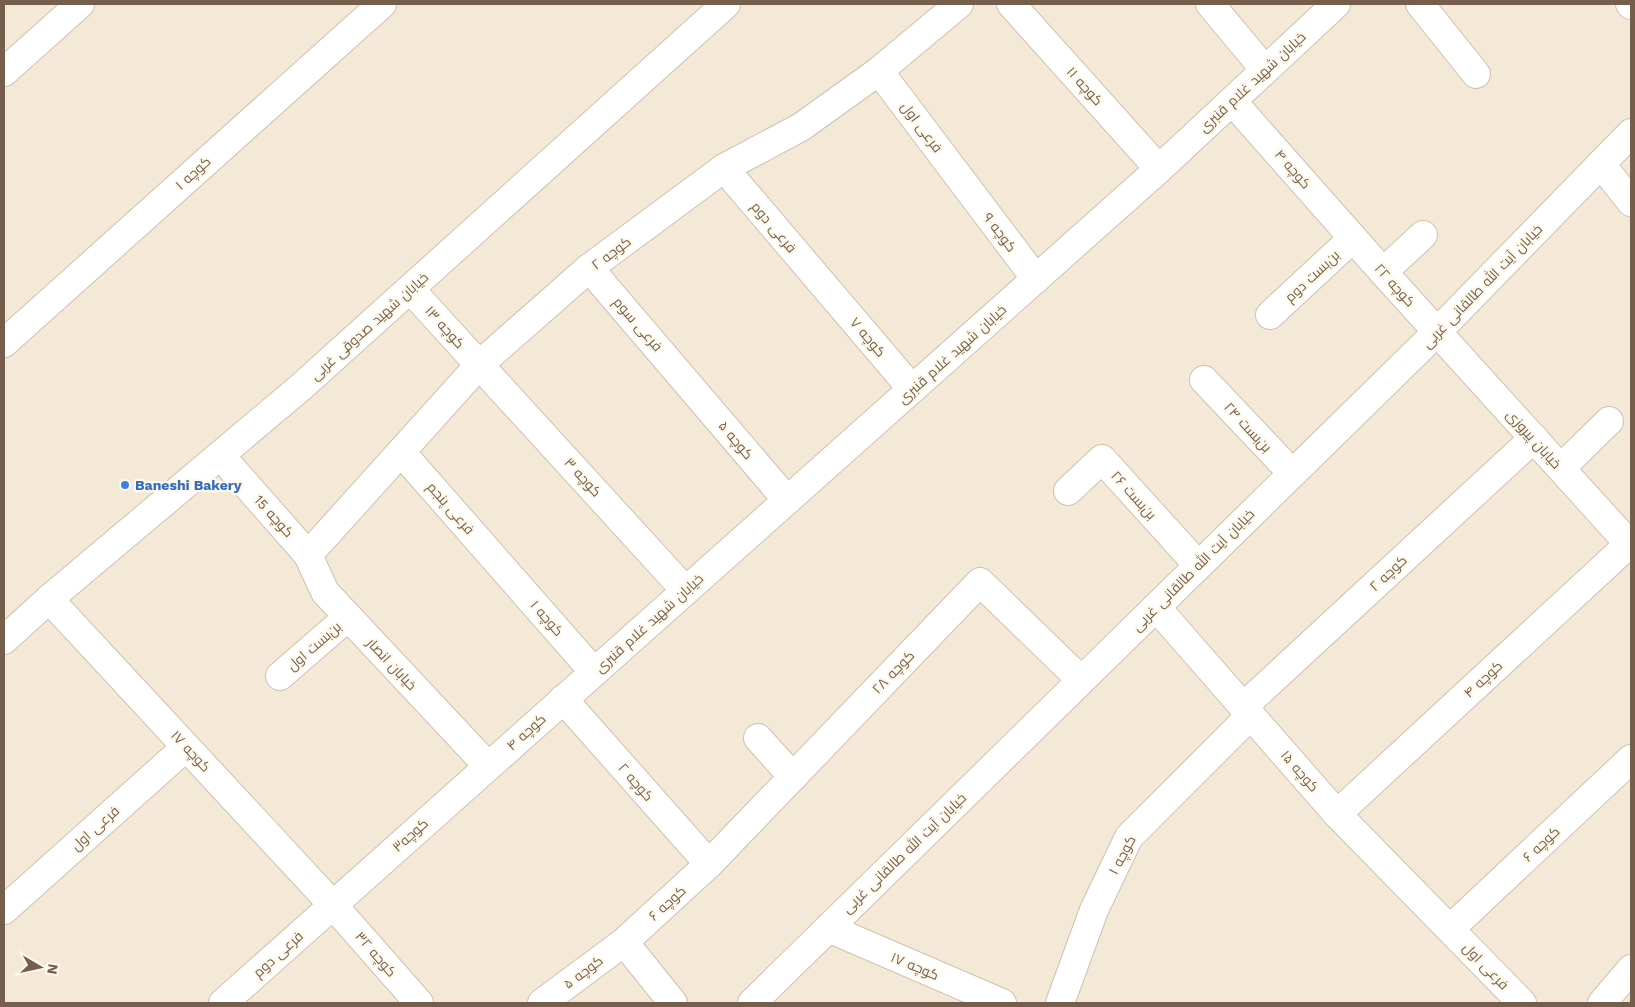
<svg xmlns="http://www.w3.org/2000/svg" width="1635" height="1007" font-family="'Work Sans',Cairo,sans-serif">
<rect width="100%" height="100%" fill="#fcf6e7"/>
<rect fill="#f3e9d6" x="4" y="4" width="1627" height="999"/>
<g fill="none" stroke-linecap="round" stroke-linejoin="round">
<defs>
<g id="minor">
<polyline points="1011,4 1159,169"/>
<polyline points="1210,4 1265,70"/>
<polyline points="1420,4 1476,74"/>
<polyline points="1630,4 1631,5"/>
<polyline points="879,71 1036,279"/>
<polyline points="4,72 80,4"/>
<polyline points="1232,101 1383,272 1631,546"/>
<polyline points="1601,164 1631,202"/>
<polyline points="724,168 912,389"/>
<polyline points="589,268 787,500"/>
<polyline points="1383,272 1423,235"/>
<polyline points="410,289 685,590"/>
<polyline points="1270,315 1353,238"/>
<polyline points="4,343 382,4"/>
<polyline points="1204,380 1292,473"/>
<polyline points="401,452 594,672"/>
<polyline points="220,455 308,555 325,592 488,766"/>
<polyline points="1561,468 1609,421"/>
<polyline points="1068,491 1102,459 1198,565"/>
<polyline points="308,555 480,364 589,268 724,168 801,127 879,71 959,4"/>
<polyline points="49,599 332,904 419,1003"/>
<polyline points="1156,607 1337,814 1522,1003"/>
<polyline points="4,640 49,599 301,387 726,4"/>
<polyline points="280,676 348,617"/>
<polyline points="563,699 709,864"/>
<polyline points="1243,707 1534,438"/>
<polyline points="758,738 793,777"/>
<polyline points="1337,814 1629,544"/>
<polyline points="4,910 186,747"/>
<polyline points="828,928 1002,1003"/>
<polyline points="1450,929 1631,759"/>
<polyline points="624,942 673,1003"/>
<polyline points="223,1003 1159,169 1336,4"/>
<polyline points="542,1003 624,942 709,864 980,582 1081,680"/>
<polyline points="752,1003 1437,332 1631,133"/>
<polyline points="1060,1003 1094,910 1129,837 1251,715"/>
<polyline points="1602,1003 1631,969"/>
</g>
</defs>
<use href="#minor" stroke="#cfc1b0" stroke-width="30"/>
<use href="#minor" stroke="#fff" stroke-width="28"/>
</g>
<circle fill="#3f7fe0" stroke="#fef9ed" stroke-width="2" cx="125" cy="485" r="5"/>
<g text-anchor="middle" dominant-baseline="central" stroke-width="4.5" stroke-linejoin="round" paint-order="stroke">
<g font-size="14" fill="#755f4c" stroke="#fef9ed">
<text transform="translate(1252 82) rotate(-43)">خیابان شهید غلام قنبری</text>
<text transform="translate(1085 86) rotate(48)">کوچه ۱۱</text>
<text transform="translate(922 127) rotate(53)">فرعی اول</text>
<text transform="translate(1293 169) rotate(49)">کوچه ۴</text>
<text transform="translate(193 173) rotate(-42)">کوچه ۱</text>
<text transform="translate(774 227) rotate(50)">فرعی دوم</text>
<text transform="translate(1000 232) rotate(53)">کوچه ۹</text>
<text transform="translate(611 253) rotate(-37)">کوچه ۲</text>
<text transform="translate(1312 276) rotate(-43)">بن‌بست دوم</text>
<text transform="translate(1395 285) rotate(48)">کوچه ۲۲</text>
<text transform="translate(1482 286) rotate(-46)">خیابان آیت الله طالقانی غربی</text>
<text transform="translate(638 324) rotate(49)">فرعی سوم</text>
<text transform="translate(369 326) rotate(-42)">خیابان شهید صدوقی غربی</text>
<text transform="translate(445 327) rotate(48)">کوچه ۱۳</text>
<text transform="translate(868 337) rotate(50)">کوچه ۷</text>
<text transform="translate(952 354) rotate(-42)">خیابان شهید غلام قنبری</text>
<text transform="translate(1248 427) rotate(47)">بن‌بست ۲۴</text>
<text transform="translate(1534 439) rotate(48)">خیابان پیروزی</text>
<text transform="translate(736 440) rotate(50)">کوچه ۵</text>
<text transform="translate(583 477) rotate(48)">کوچه ۳</text>
<text transform="translate(1134 495) rotate(48)">بن‌بست ۲۶</text>
<text transform="translate(451 508) rotate(49)">فرعی پنجم</text>
<text transform="translate(274 516) rotate(48)">کوچه 15</text>
<text transform="translate(1193 570) rotate(-45)">خیابان آیت الله طالقانی غربی</text>
<text transform="translate(1388 573) rotate(-43)">کوچه ۲</text>
<text transform="translate(547 618) rotate(49)">کوچه ۱</text>
<text transform="translate(649 623) rotate(-42)">خیابان شهید غلام قنبری</text>
<text transform="translate(314 646) rotate(-41)">بن‌بست اول</text>
<text transform="translate(392 664) rotate(47)">خیابان انصار</text>
<text transform="translate(893 672) rotate(-46)">کوچه ۲۸</text>
<text transform="translate(1483 679) rotate(-43)">کوچه ۴</text>
<text transform="translate(526 732) rotate(-42)">کوچه ۴</text>
<text transform="translate(191 751) rotate(47)">کوچه ۱۷</text>
<text transform="translate(1300 771) rotate(49)">کوچه ۱۵</text>
<text transform="translate(636 782) rotate(49)">کوچه ۲</text>
<text transform="translate(95 828) rotate(-42)">فرعی اول</text>
<text transform="translate(410 835) rotate(-42)">کوچه۳</text>
<text transform="translate(1541 844) rotate(-43)">کوچه ۶</text>
<text transform="translate(904 853) rotate(-44)">خیابان آیت الله طالقانی غربی</text>
<text transform="translate(1122 855) rotate(-62)">کوچه ۱</text>
<text transform="translate(667 903) rotate(-42)">کوچه ۶</text>
<text transform="translate(278 954) rotate(-42)">فرعی دوم</text>
<text transform="translate(376 954) rotate(49)">کوچه ۳۲</text>
<text transform="translate(915 966) rotate(23)">کوچه ۱۷</text>
<text transform="translate(1486 966) rotate(46)">فرعی اول</text>
<text transform="translate(583 972) rotate(-37)">کوچه ۵</text>
</g>
<g font-size="14" font-weight="bold" fill="#366cbe" stroke="#fef9ed" text-anchor="start">
<text x="135" y="485">Baneshi Bakery</text>
</g>
</g>
<rect width="1635" height="1007" fill="none" stroke="#755f4c" stroke-width="10"/>
<g transform="translate(40 967) rotate(99)" stroke="#fef9ed" stroke-width="4" paint-order="stroke">
<path d="M0-4L9 19L0 12L-9 19Z" fill="#755f4c"/>
<text y="-8" font-size="14" font-weight="bold" text-anchor="middle" fill="#755f4c">N</text>
</g>
</svg>
